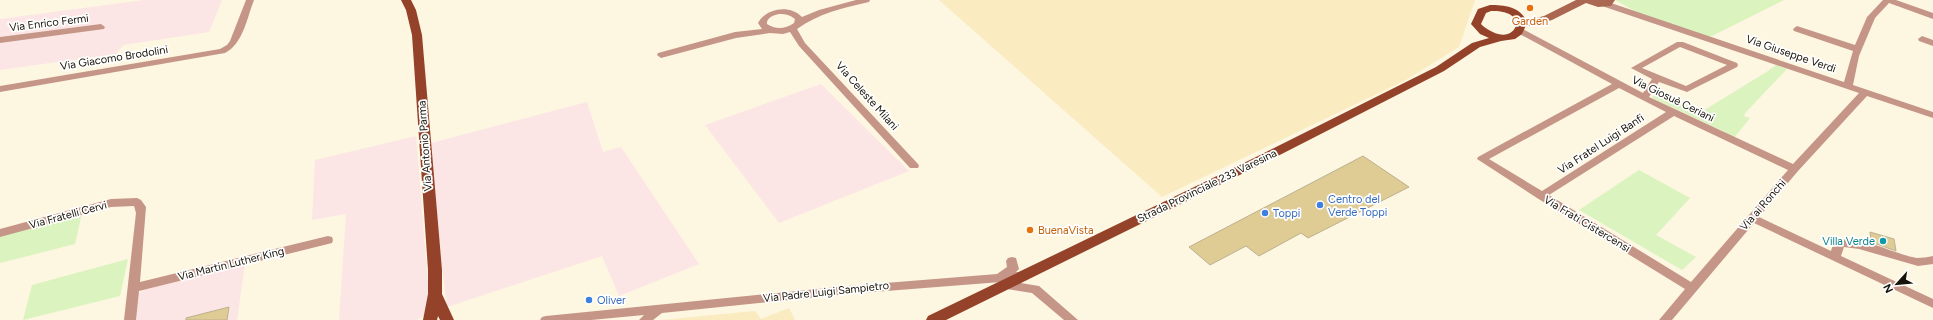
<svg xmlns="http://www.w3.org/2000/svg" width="1933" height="320" font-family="Figtree,sans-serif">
<rect width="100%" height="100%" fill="#fdf6e1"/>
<g fill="#faebc0">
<polygon points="939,0 1475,0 1459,47 1406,80 1162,197"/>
<polygon points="789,308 795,320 661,320 755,311 761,319"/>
</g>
<g fill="#fce6e5">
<polygon points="144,0 222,0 209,32 123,45 116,54 0,70 0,19"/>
<polygon points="821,84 909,171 779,223 705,125"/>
<polygon points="587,102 603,152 621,147 699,264 619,296 602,256 447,307 436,215 431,143"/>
<polygon points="416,136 430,307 424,316 416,320 339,320 346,214 312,220 315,160"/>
<polygon points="245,264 237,320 136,320 137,295 143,290"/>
</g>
<g fill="#dbf3be">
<polygon points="1615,0 1784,0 1710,37 1640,14"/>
<polygon points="1776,65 1787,69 1746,112 1744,116 1750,118 1733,139 1722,134 1725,132 1652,98 1655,93 1703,111 1768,71"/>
<polygon points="1639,170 1690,198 1656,235 1696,257 1682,270 1579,210"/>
<polygon points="82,213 75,244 0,263 0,235"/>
<polygon points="128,259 120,296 23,320 32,285"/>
</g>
<g fill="#dfcc94" stroke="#bcb18f">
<polygon points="1363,156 1409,187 1308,238 1301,233 1259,256 1246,246 1210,265 1189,247"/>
<polygon points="1870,232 1894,239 1896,251 1871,242"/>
<polygon points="229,307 227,320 186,320 186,318"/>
</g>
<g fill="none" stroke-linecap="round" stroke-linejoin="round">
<g fill="#c59688" fill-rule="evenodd">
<path d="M 246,0 L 254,0 C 247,18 243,44 225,53 L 0,92 L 0,86 L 220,49 L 227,45 L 230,41 Z"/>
<path d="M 856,0 L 870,0 L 869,2 C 843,8 819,13 797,29 L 805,43 L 918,164 L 919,166 L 918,168 L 910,168 L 799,46 L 790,32 L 783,34 L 770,33 L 736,38 L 661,58 L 657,55 L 658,53 L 735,32 L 762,29 L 758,23 C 766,8 790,4 802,17 L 819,10 ZM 779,14 C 786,14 790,15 795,19 L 794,23 C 785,29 776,30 767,24 C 766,18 774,15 779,14 Z"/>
<path d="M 1883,0 L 1896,0 L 1933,13 L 1933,19 L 1889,3 L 1875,18 L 1859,56 L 1853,85 L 1933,112 L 1933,118 L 1867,96 L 1798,171 L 1759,217 L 1831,251 C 1832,246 1836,241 1841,240 C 1861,235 1896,255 1917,258 C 1922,258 1928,257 1933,256 L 1933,264 L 1918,266 L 1859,249 L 1844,247 L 1841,256 L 1933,299 L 1933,308 L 1754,223 L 1672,320 L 1659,320 L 1685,289 L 1537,198 L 1477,159 L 1478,157 L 1612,84 L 1516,32 L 1516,28 L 1519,27 L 1643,93 L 1652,79 L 1631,68 L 1677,42 L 1683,42 L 1737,63 L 1738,65 L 1737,67 L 1687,92 L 1659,82 L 1649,97 L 1793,164 L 1859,93 L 1602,6 L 1601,4 L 1605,2 L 1608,2 L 1844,82 L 1853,51 L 1794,31 L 1793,29 L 1797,26 L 1800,27 L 1855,45 L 1867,17 ZM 1680,47 L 1727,65 L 1686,86 L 1642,68 ZM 1619,88 L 1666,112 L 1542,191 L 1489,159 ZM 1674,116 L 1788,170 L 1691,282 L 1549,195 Z"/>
<polygon points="101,24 105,27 104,29 0,43 0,37"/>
<polygon points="1922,36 1933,40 1933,46 1919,41 1918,39"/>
<polygon points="137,198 141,200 146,207 140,282 328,236 332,237 333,240 332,243 328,244 139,291 136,320 124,320 136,213 134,206 111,207 0,237 0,229 111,199"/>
<polygon points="1012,257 1016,258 1019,269 1016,272 1026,273 1028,276 1026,279 1008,281 1039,286 1078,320 1064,320 1032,293 1000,288 998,285 1001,282 848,294 662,313 653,320 639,320 644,315 591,320 540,320 542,317 546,316 848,286 997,274 1007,267 1006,261 1008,258"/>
</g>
<polygon fill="#aa6752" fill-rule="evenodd" points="1576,0 1615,0 1611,6 1598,7 1586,3 1552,20 1521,28 1516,25 1517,23 1544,16"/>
<g fill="#94432a" fill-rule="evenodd">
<polygon points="401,0 411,0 416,10 422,35 442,270 442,294 454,320 440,320 438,316 437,320 423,320 428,294 428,270 412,35 406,10"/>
<path d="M 1490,5 C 1505,5 1522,7 1527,23 L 1522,34 L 1515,39 L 1501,41 L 1480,47 L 1444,71 L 1260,165 L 946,320 L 926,320 L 928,316 L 1252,159 L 1436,67 L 1472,43 L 1489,38 L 1480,34 L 1471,24 L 1478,9 ZM 1491,11 C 1501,11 1513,12 1517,23 C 1512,41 1494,35 1483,26 L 1481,24 L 1486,13 Z"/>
</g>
</g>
<g fill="#e8710a" stroke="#fff" stroke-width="1.5">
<circle cx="1530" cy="8" r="4"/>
<circle cx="1030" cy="230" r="4"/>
</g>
<g fill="#3f7fe0" stroke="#fff" stroke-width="1.5">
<circle cx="1320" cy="205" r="4"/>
<circle cx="1265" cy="213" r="4"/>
<circle cx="589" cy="300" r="4"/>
</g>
<circle fill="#0f9aa8" stroke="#fff" stroke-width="1.5" cx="1883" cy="241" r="4"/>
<g text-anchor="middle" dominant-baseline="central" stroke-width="3.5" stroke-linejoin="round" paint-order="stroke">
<g font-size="11" fill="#c56008" stroke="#fff">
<text x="1530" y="21">Garden</text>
<text x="1038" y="230" text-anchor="start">BuenaVista</text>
</g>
<g font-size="11" fill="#171307" stroke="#fff">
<text transform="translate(49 23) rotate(-7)">Via Enrico Fermi</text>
<text transform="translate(1791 54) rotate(19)">Via Giuseppe Verdi</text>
<text transform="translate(114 58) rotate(-9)">Via Giacomo Brodolini</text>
<text transform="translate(867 96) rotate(48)">Via Celeste Milani</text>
<text transform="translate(1673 99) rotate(26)">Via Giosuè Ceriani</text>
<text transform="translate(1601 144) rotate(-33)">Via Fratel Luigi Banfi</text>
<text transform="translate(425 146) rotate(-94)">Via Antonio Parma</text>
<text transform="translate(1207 186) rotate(-26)">Strada Provinciale 233 Varesina</text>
<text transform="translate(1763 205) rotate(-49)">Via ai Ronchi</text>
<text transform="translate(68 215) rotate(-15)">Via Fratelli Cervi</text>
<text transform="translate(1587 224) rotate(31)">Via Frati Cistercensi</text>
<text transform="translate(231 264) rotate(-14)">Via Martin Luther King</text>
<text transform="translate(826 292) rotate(-6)">Via Padre Luigi Sampietro</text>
</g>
<g font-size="11" fill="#366cbe" stroke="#fff" text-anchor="start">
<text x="1328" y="199">Centro del<tspan x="1328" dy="13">Verde Toppi</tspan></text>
<text x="1273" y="213">Toppi</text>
<text x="597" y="300">Oliver</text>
</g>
<g font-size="11" fill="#0d838f" stroke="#fff" text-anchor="end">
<text x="1875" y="241">Villa Verde</text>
</g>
</g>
<g transform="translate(1897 284) rotate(243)" stroke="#ffffff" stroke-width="3" paint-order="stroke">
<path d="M0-3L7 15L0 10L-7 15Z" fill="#171307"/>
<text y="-6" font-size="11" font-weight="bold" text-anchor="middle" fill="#171307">N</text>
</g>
</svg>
